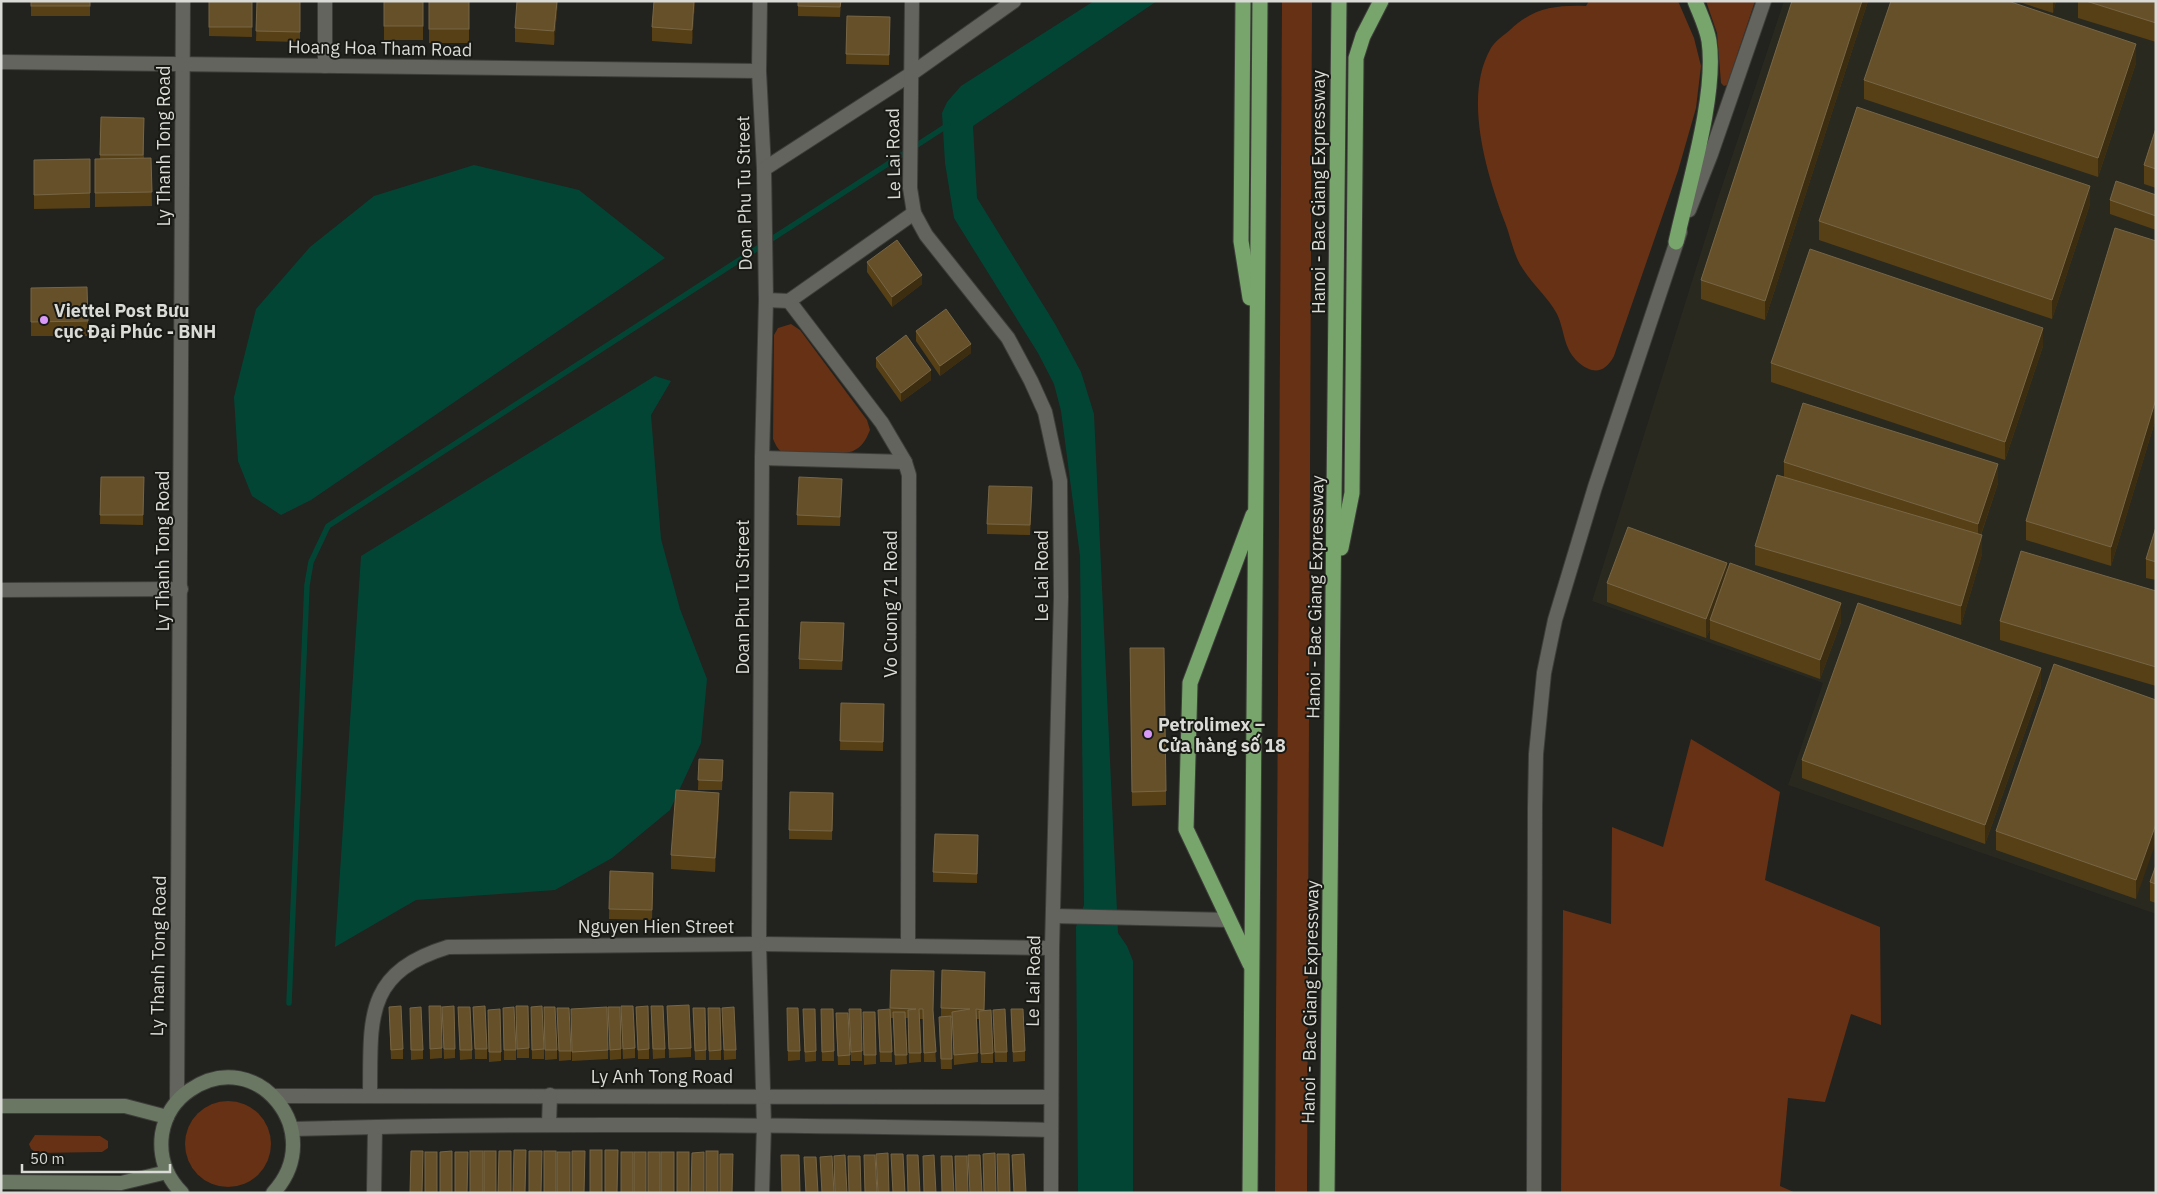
<svg xmlns="http://www.w3.org/2000/svg" width="2157" height="1194" font-family="'IBM Plex Sans',sans-serif">
<rect width="100%" height="100%" fill="#22221e"/>
<polygon fill="#29291f" points="1784,1 2156,1 2156,914 1788,785 1823,683 1592,601 1717,201"/>
<g fill="#663114">
<polygon points="1282,1 1312,1 1307,1193 1275,1193"/>
<path d="M 1589,1 L 1678,1 L 1694,38 L 1701,66 L 1696,108 L 1678,171 L 1614,356 C 1605,373 1593,375 1578,362 C 1563,348 1565,331 1557,314 C 1548,297 1531,283 1521,266 C 1513,253 1510,234 1504,220 C 1486,171 1463,96 1491,48 C 1495,41 1504,35 1510,30 C 1533,8 1555,5 1586,6 Z"/>
<polygon points="1706,1 1755,1 1727,85 1724,86 1721,83 1717,33"/>
<path d="M 791,324 L 800,330 L 867,420 L 870,430 C 866,440 862,447 853,451 C 845,455 790,456 782,452 C 777,449 775,443 773,439 L 774,335 L 778,328 Z"/>
<polygon points="1691,739 1780,792 1765,880 1880,927 1881,1025 1851,1014 1825,1102 1788,1098 1780,1186 1796,1193 1561,1193 1563,910 1611,924 1612,827 1663,847"/>
<circle cx="228" cy="1144" r="43"/>
<polygon points="35,1135 100,1136 108,1141 108,1148 102,1152 37,1153 31,1149 29,1144"/>
</g>
<g fill="#034535">
<polygon points="1094,1 1157,1 973,126 977,198 1055,324 1081,372 1094,414 1118,933 1127,946 1133,961 1133,1193 1078,1193 1076,927 1084,905 1080,556 1061,411 1054,384 1038,353 954,218 945,163 942,113 947,102 961,86"/>
<polygon points="474,165 579,190 665,258 311,500 281,515 252,496 238,461 234,397 256,309 310,247 374,196"/>
<polygon points="655,376 671,381 651,415 661,539 680,609 707,679 701,743 670,810 612,858 555,890 416,900 335,947 361,556"/>
</g>
<g fill="none" stroke-linecap="round" stroke-linejoin="round">
<polyline stroke="#034535" stroke-width="5.5" points="289,1003 307,585 311,562 328,526 948,125"/>
<defs>
<g id="minor">
<polyline points="760,1 759,71 764,169 766,300 762,458 759,944 764,1125 762,1193"/>
<polyline points="325,66 325,1"/>
<polyline points="764,169 911,74 1014,1"/>
<polyline points="1689,210 1711,154 1764,1"/>
<polyline points="766,300 789,301 914,213"/>
<polyline points="789,301 882,423 905,462 909,475 908,945"/>
<polyline points="762,458 905,462"/>
<polyline points="1,590 181,589"/>
<polyline points="1053,916 1229,920"/>
<path d="M 370,1095 C 371,1020 363,973 448,947 L 759,944 L 1052,948"/>
<polyline points="177,1101 183,1"/>
<polyline points="374,1193 375,1128"/>
<polyline points="1534,1193 1535,808 1536,754 1544,673 1555,620 1595,487 1680,232"/>
</g>
<g id="tertiary">
<polyline points="912,1 910,188 914,213 926,235 1008,338 1031,381 1045,412 1060,481 1061,597 1052,948 1051,1193"/>
<polyline points="1,62 759,71"/>
<polyline points="274,1096 1051,1097"/>
<polyline points="549,1124 550,1095"/>
<path d="M 292,1129 C 545,1122 798,1125 1051,1130"/>
</g>
<g id="secondary">
<polyline points="1,1106 125,1106 167,1117"/>
<polyline points="1,1182 121,1183 167,1172"/>
<path d="M 182,1193 C 166,1177 159,1156 162,1134 C 165,1116 175,1100 190,1090 C 257,1044 329,1133 273,1193"/>
</g>
<g id="motorway">
<polyline points="1243,1 1241,241 1250,298"/>
<path d="M 1676,242 C 1688,187 1717,95 1709,41 C 1707,28 1700,14 1695,1"/>
<polyline points="1341,548 1352,493 1356,58 1363,36 1381,1"/>
<polyline points="1250,964 1186,829 1190,683 1253,515"/>
<polyline points="1250,1193 1260,1"/>
<polyline points="1327,1193 1339,1"/>
</g>
</defs>
<use href="#minor" stroke="#3d3d3a" stroke-width="16"/>
<use href="#tertiary" stroke="#3d3d3a" stroke-width="16"/>
<use href="#secondary" stroke="#3d3d3a" stroke-width="16"/>
<use href="#motorway" stroke="#3d3d3a" stroke-width="17"/>
<use href="#minor" stroke="#64645f" stroke-width="14"/>
<use href="#tertiary" stroke="#64645f" stroke-width="14"/>
<use href="#secondary" stroke="#6a7863" stroke-width="14"/>
<use href="#motorway" stroke="#78a56c" stroke-width="15"/>
</g>
<g fill="#574016">
<rect x="31" y="1" width="59" height="15"/>
<polygon points="209,1 252,1 252,37 209,36"/>
<polygon points="256,1 300,1 300,42 256,41 257,2"/>
<rect x="384" y="1" width="39" height="39"/>
<rect x="429" y="1" width="40" height="42"/>
<polygon points="558,1 554,45 515,42 515,28"/>
<polygon points="654,1 695,1 692,44 652,41 652,27"/>
<polygon points="798,1 841,1 840,17 798,16"/>
<polygon points="1792,1 1868,1 1765,320 1701,299 1701,280"/>
<polygon points="2016,1 2056,1 2053,13"/>
<polygon points="2078,1 2156,1 2156,42 2078,18"/>
<polygon points="847,16 890,17 889,65 846,64"/>
<polygon points="2136,63 2098,177 1864,99 1864,80"/>
<polygon points="101,117 144,118 144,158 151,158 152,206 95,207 95,159 100,159"/>
<polygon points="2156,128 2156,188 2144,184 2144,165"/>
<polygon points="90,159 90,208 34,209 34,160"/>
<polygon points="2156,195 2156,230 2110,214 2110,200"/>
<polygon points="2090,204 2052,319 1819,240 1819,221"/>
<polygon points="2156,241 2156,418 2111,566 2026,540 2026,521"/>
<polygon points="867,262 922,284 892,307 867,272"/>
<polygon points="31,288 88,321 88,336 31,336"/>
<polygon points="916,331 971,353 940,376 916,341"/>
<polygon points="2043,346 2005,460 1771,382 1771,363"/>
<polygon points="876,358 931,380 901,402 876,367"/>
<polygon points="1784,462 1998,483 1981,535 1982,554 1961,625 1755,565 1755,546 1784,477"/>
<polygon points="101,477 144,477 143,525 100,524"/>
<polygon points="842,479 840,526 797,525 797,515"/>
<polygon points="1032,497 1030,535 987,534 987,524"/>
<polygon points="2156,527 2156,580 2146,578 2146,559"/>
<polygon points="1727,572 1841,622 1820,679 1710,639 1710,629 1706,638 1607,602 1607,583"/>
<polygon points="2156,591 2156,686 2000,640 2000,621"/>
<polygon points="844,633 842,670 799,669 799,659"/>
<polygon points="1130,648 1166,791 1166,805 1132,806"/>
<polygon points="2041,687 1985,844 1802,778 1802,760"/>
<polygon points="2156,700 2136,899 1996,850 1996,831"/>
<polygon points="841,703 884,704 883,751 840,750"/>
<polygon points="699,759 723,760 722,790 698,790"/>
<polygon points="833,793 832,840 789,839 789,830"/>
<polygon points="719,808 715,872 671,869 671,855"/>
<polygon points="978,845 977,883 933,882 933,872"/>
<polygon points="2156,865 2156,903 2150,901 2150,882"/>
<polygon points="610,871 653,882 652,920 609,919"/>
<polygon points="891,970 933,1013 936,1062 924,1062 923,1019 920,1019 921,1062 909,1063 908,1018 905,1018 907,1064 895,1065 893,1018 891,1018 892,1062 880,1062 878,1019 890,1009"/>
<polygon points="985,972 984,1011 993,1053 993,1063 981,1063 979,1019 977,1019 978,1062 954,1065 952,1018 951,1018 952,1069 941,1069 939,1027 941,1017 941,1008"/>
<polygon points="667,1006 691,1048 691,1057 669,1058"/>
<polygon points="458,1007 472,1050 472,1059 460,1060"/>
<polygon points="473,1007 487,1049 487,1059 475,1059"/>
<polygon points="608,1007 621,1049 621,1059 610,1060"/>
<polygon points="636,1007 649,1049 649,1059 638,1059"/>
<polygon points="503,1008 516,1050 516,1060 504,1060"/>
<polygon points="693,1008 706,1050 706,1060 695,1060"/>
<polygon points="849,1009 862,1051 862,1061 851,1061"/>
<polygon points="1011,1009 1025,1051 1025,1061 1013,1062"/>
<polygon points="429,1016 442,1048 442,1058 430,1059"/>
<polygon points="442,1016 455,1049 455,1058 444,1059"/>
<polygon points="516,1016 529,1048 529,1058 517,1058"/>
<polygon points="621,1016 635,1048 635,1058 623,1059"/>
<polygon points="651,1016 665,1049 665,1058 653,1059"/>
<polygon points="389,1017 403,1049 403,1059 391,1059"/>
<polygon points="410,1017 423,1050 423,1059 411,1060"/>
<polygon points="531,1017 544,1049 544,1059 532,1059"/>
<polygon points="544,1017 557,1050 557,1059 545,1060"/>
<polygon points="722,1017 736,1050 736,1059 724,1060"/>
<polygon points="557,1018 571,1051 571,1060 559,1061"/>
<polygon points="571,1018 608,1050 608,1059 572,1061"/>
<polygon points="708,1018 721,1050 721,1060 709,1060"/>
<polygon points="787,1018 800,1051 800,1060 788,1061"/>
<polygon points="488,1019 501,1052 501,1061 489,1062"/>
<polygon points="803,1019 816,1051 816,1061 805,1062"/>
<polygon points="821,1019 834,1051 834,1061 822,1061"/>
<polygon points="993,1019 1007,1052 1007,1062 995,1062"/>
<polygon points="863,1022 876,1055 876,1064 864,1065"/>
<polygon points="836,1023 850,1055 850,1065 838,1065"/>
</g>
<g fill="#3c2d10">
<polygon points="557,1 558,1 554,45 554,31"/>
<polygon points="694,1 695,1 692,44 692,30"/>
<polygon points="1862,1 1868,1 1765,320 1765,301"/>
<polygon points="2053,1 2056,1 2053,13"/>
<polygon points="2136,44 2136,63 2098,177 2098,158"/>
<polygon points="2090,186 2090,204 2052,319 2052,300"/>
<polygon points="922,275 922,284 892,307 892,297"/>
<polygon points="2043,328 2043,346 2005,460 2005,442"/>
<polygon points="971,344 971,353 940,376 940,366"/>
<polygon points="931,370 931,380 901,402 901,393"/>
<polygon points="2156,399 2156,418 2111,566 2111,547"/>
<polygon points="1998,464 1998,483 1978,543 1978,524"/>
<polygon points="1982,535 1982,554 1961,625 1961,606"/>
<polygon points="1727,563 1727,582 1710,620 1710,629 1706,638 1706,619"/>
<polygon points="1841,603 1841,622 1820,679 1820,660"/>
<polygon points="2041,668 2041,687 1985,844 1985,825"/>
<polygon points="719,793 719,808 715,872 715,858"/>
<polygon points="2156,824 2156,842 2136,899 2136,880"/>
</g>
<g fill="#65502a" stroke="#776645">
<rect x="31" y="1" width="59" height="5"/>
<rect x="209" y="1" width="43" height="26"/>
<polygon points="257,1 300,1 300,32 256,31"/>
<rect x="384" y="1" width="39" height="25"/>
<rect x="429" y="1" width="40" height="28"/>
<polygon points="517,1 557,1 554,31 515,28"/>
<polygon points="654,1 694,1 692,30 652,27"/>
<polygon points="798,1 841,1 840,7 798,6"/>
<polygon points="1792,1 1862,1 1765,301 1701,280"/>
<polygon points="1891,1 2008,1 2136,44 2098,158 1864,80"/>
<polygon points="2086,1 2156,1 2156,23"/>
<polygon points="847,16 890,17 889,55 846,54"/>
<polygon points="1857,107 2090,186 2052,300 1819,221"/>
<polygon points="101,117 144,118 143,155 100,155"/>
<polygon points="2156,128 2156,169 2144,165"/>
<polygon points="151,158 152,192 95,193 95,159"/>
<polygon points="90,159 90,193 34,195 34,160"/>
<polygon points="2116,181 2156,195 2156,216 2110,200"/>
<polygon points="2115,228 2156,241 2156,399 2111,547 2026,521"/>
<polygon points="897,240 922,275 892,297 867,262"/>
<polygon points="1810,249 2043,328 2005,442 1771,363"/>
<polygon points="87,287 88,321 31,322 31,288"/>
<polygon points="946,309 971,344 940,366 916,331"/>
<polygon points="906,335 931,370 901,393 876,358"/>
<polygon points="1803,403 1998,464 1978,524 1784,462"/>
<polygon points="1777,475 1982,535 1961,606 1755,546"/>
<polygon points="101,477 144,477 143,515 100,515"/>
<polygon points="799,477 842,479 840,517 797,515"/>
<polygon points="989,486 1032,487 1030,525 987,524"/>
<polygon points="1628,527 1727,563 1706,619 1607,583"/>
<polygon points="2156,527 2156,562 2146,559"/>
<polygon points="2021,551 2156,591 2156,667 2000,621"/>
<polygon points="1730,563 1841,603 1820,660 1710,620"/>
<polygon points="1858,603 2041,668 1985,825 1802,760"/>
<polygon points="801,622 844,623 842,661 799,659"/>
<polygon points="1130,648 1164,648 1166,791 1132,792"/>
<polygon points="2054,664 2156,700 2156,824 2136,880 1996,831"/>
<polygon points="841,703 884,704 883,742 840,741"/>
<polygon points="699,759 723,760 722,781 698,780"/>
<polygon points="676,790 719,793 715,858 671,855"/>
<polygon points="790,792 833,793 832,831 789,830"/>
<polygon points="935,834 978,835 977,874 933,872"/>
<polygon points="2156,865 2156,884 2150,882"/>
<polygon points="610,871 653,873 652,910 609,909"/>
<polygon points="891,970 934,971 933,1010 936,1052 924,1053 923,1009 919,1009 921,1053 909,1053 908,1010 916,1009 890,1008"/>
<polygon points="942,970 985,972 984,1010 976,1009 978,1053 954,1055 952,1012 970,1009 941,1008"/>
<polygon points="689,1005 691,1048 669,1049 667,1006"/>
<polygon points="401,1006 403,1049 391,1050 389,1007"/>
<polygon points="429,1006 441,1006 442,1048 430,1049"/>
<polygon points="454,1006 455,1049 444,1049 442,1007"/>
<polygon points="485,1006 487,1049 475,1049 473,1007"/>
<polygon points="516,1006 528,1006 529,1048 517,1049"/>
<polygon points="542,1006 544,1049 532,1050 531,1007"/>
<polygon points="621,1006 633,1006 635,1048 623,1049"/>
<polygon points="648,1006 649,1049 638,1050 636,1007"/>
<polygon points="651,1006 663,1006 665,1049 653,1049"/>
<polygon points="421,1007 423,1050 411,1050 410,1008"/>
<polygon points="458,1007 470,1007 472,1050 460,1050"/>
<polygon points="514,1007 516,1050 504,1050 503,1008"/>
<polygon points="544,1007 555,1007 557,1050 545,1050"/>
<polygon points="607,1007 608,1050 572,1052 571,1009"/>
<polygon points="608,1007 620,1007 621,1049 610,1050"/>
<polygon points="734,1007 736,1050 724,1050 722,1008"/>
<polygon points="557,1008 569,1008 571,1051 559,1051"/>
<polygon points="693,1008 705,1008 706,1050 695,1051"/>
<polygon points="708,1008 720,1008 721,1050 709,1051"/>
<polygon points="787,1008 798,1008 800,1051 788,1051"/>
<polygon points="500,1009 501,1052 489,1052 488,1010"/>
<polygon points="803,1009 815,1009 816,1051 805,1052"/>
<polygon points="821,1009 833,1009 834,1051 822,1052"/>
<polygon points="849,1009 861,1009 862,1051 851,1052"/>
<polygon points="890,1009 892,1052 880,1052 878,1010"/>
<polygon points="1005,1009 1007,1052 995,1052 993,1010"/>
<polygon points="1011,1009 1023,1009 1025,1051 1013,1052"/>
<polygon points="991,1010 993,1053 981,1054 979,1011"/>
<polygon points="863,1012 875,1012 876,1055 864,1055"/>
<polygon points="893,1012 905,1012 907,1055 895,1055"/>
<polygon points="836,1013 848,1013 850,1055 838,1056"/>
<polygon points="951,1016 952,1059 941,1059 939,1017"/>
<polygon points="514,1150 526,1150 525,1193 513,1193"/>
<rect x="590" y="1150" width="12" height="43"/>
<polygon points="605,1150 618,1150 617,1193 605,1193"/>
<polygon points="411,1151 423,1151 422,1193 410,1193"/>
<polygon points="452,1151 452,1193 440,1193 440,1152"/>
<rect x="470" y="1151" width="13" height="42"/>
<rect x="484" y="1151" width="12" height="42"/>
<polygon points="499,1151 511,1151 511,1193 498,1193"/>
<polygon points="529,1151 542,1151 541,1193 529,1193"/>
<rect x="544" y="1151" width="12" height="42"/>
<polygon points="572,1151 585,1151 584,1193 572,1193"/>
<rect x="706" y="1151" width="12" height="42"/>
<rect x="425" y="1152" width="12" height="41"/>
<polygon points="455,1152 468,1152 467,1193 455,1193"/>
<rect x="557" y="1152" width="13" height="41"/>
<rect x="621" y="1152" width="12" height="41"/>
<rect x="634" y="1152" width="12" height="41"/>
<rect x="648" y="1152" width="12" height="41"/>
<rect x="661" y="1152" width="13" height="41"/>
<rect x="677" y="1152" width="12" height="41"/>
<polygon points="704,1152 704,1193 691,1193 692,1153"/>
<polygon points="888,1153 889,1193 878,1193 876,1154"/>
<polygon points="995,1153 996,1193 984,1193 983,1154"/>
<polygon points="720,1154 733,1154 732,1193 720,1193"/>
<polygon points="891,1154 903,1154 905,1193 893,1193"/>
<polygon points="997,1154 1009,1154 1010,1193 998,1193"/>
<polygon points="1024,1154 1026,1193 1014,1193 1012,1155"/>
<polygon points="781,1155 799,1155 800,1193 782,1193"/>
<polygon points="845,1155 847,1193 835,1193 834,1156"/>
<polygon points="864,1155 875,1155 877,1193 865,1193"/>
<polygon points="907,1155 918,1155 920,1193 908,1193"/>
<polygon points="934,1155 936,1193 924,1193 923,1156"/>
<polygon points="968,1155 980,1155 982,1193 970,1193"/>
<polygon points="832,1156 834,1193 822,1193 820,1157"/>
<polygon points="848,1156 860,1156 861,1193 849,1193"/>
<polygon points="941,1156 952,1156 954,1193 942,1193"/>
<polygon points="955,1156 967,1156 968,1193 956,1193"/>
<polygon points="804,1157 816,1157 818,1193 806,1193"/>
</g>
<g fill="#d99af7" stroke="#191915" stroke-width="2">
<circle cx="44" cy="320" r="5"/>
<circle cx="1148" cy="734" r="5"/>
</g>
<g text-anchor="middle" dominant-baseline="central" stroke-width="4" stroke-linejoin="round" paint-order="stroke">
<g font-size="18" fill="#dadad7" stroke="#191915">
<text transform="translate(380 48) rotate(1)">Hoang Hoa Tham Road</text>
<text transform="translate(163 146) rotate(-90)">Ly Thanh Tong Road</text>
<text transform="translate(893 154) rotate(-91)">Le Lai Road</text>
<text transform="translate(1318 192) rotate(-90)">Hanoi - Bac Giang Expressway</text>
<text transform="translate(744 193) rotate(-91)">Doan Phu Tu Street</text>
<text transform="translate(162 551) rotate(-90)">Ly Thanh Tong Road</text>
<text transform="translate(1041 576) rotate(-90)">Le Lai Road</text>
<text transform="translate(742 597) rotate(-90)">Doan Phu Tu Street</text>
<text transform="translate(1315 597) rotate(-89)">Hanoi - Bac Giang Expressway</text>
<text transform="translate(890 604) rotate(-90)">Vo Cuong 71 Road</text>
<text x="656" y="926">Nguyen Hien Street</text>
<text transform="translate(158 956) rotate(-89)">Ly Thanh Tong Road</text>
<text transform="translate(1033 981) rotate(-89)">Le Lai Road</text>
<text transform="translate(1310 1002) rotate(-89)">Hanoi - Bac Giang Expressway</text>
<text x="662" y="1076">Ly Anh Tong Road</text>
</g>
<g font-size="18" font-weight="bold" fill="#dadad7" stroke="#191915" text-anchor="start">
<text x="54" y="310">Viettel Post Bưu<tspan x="54" dy="21">cục Đại Phúc - BNH</tspan></text>
<text x="1158" y="724">Petrolimex –<tspan x="1158" dy="21">Cửa hàng số 18</tspan></text>
</g>
</g>
<rect width="2157" height="1194" fill="none" stroke="#dadad7" stroke-width="5"/>
<path d="M22 1164v8h148v-8" fill="none" stroke="#dadad7" stroke-width="2.5"/>
<text x="30" y="1164" font-size="15" fill="#dadad7" stroke="#191915" stroke-width="4" paint-order="stroke">50 m</text>
</svg>
